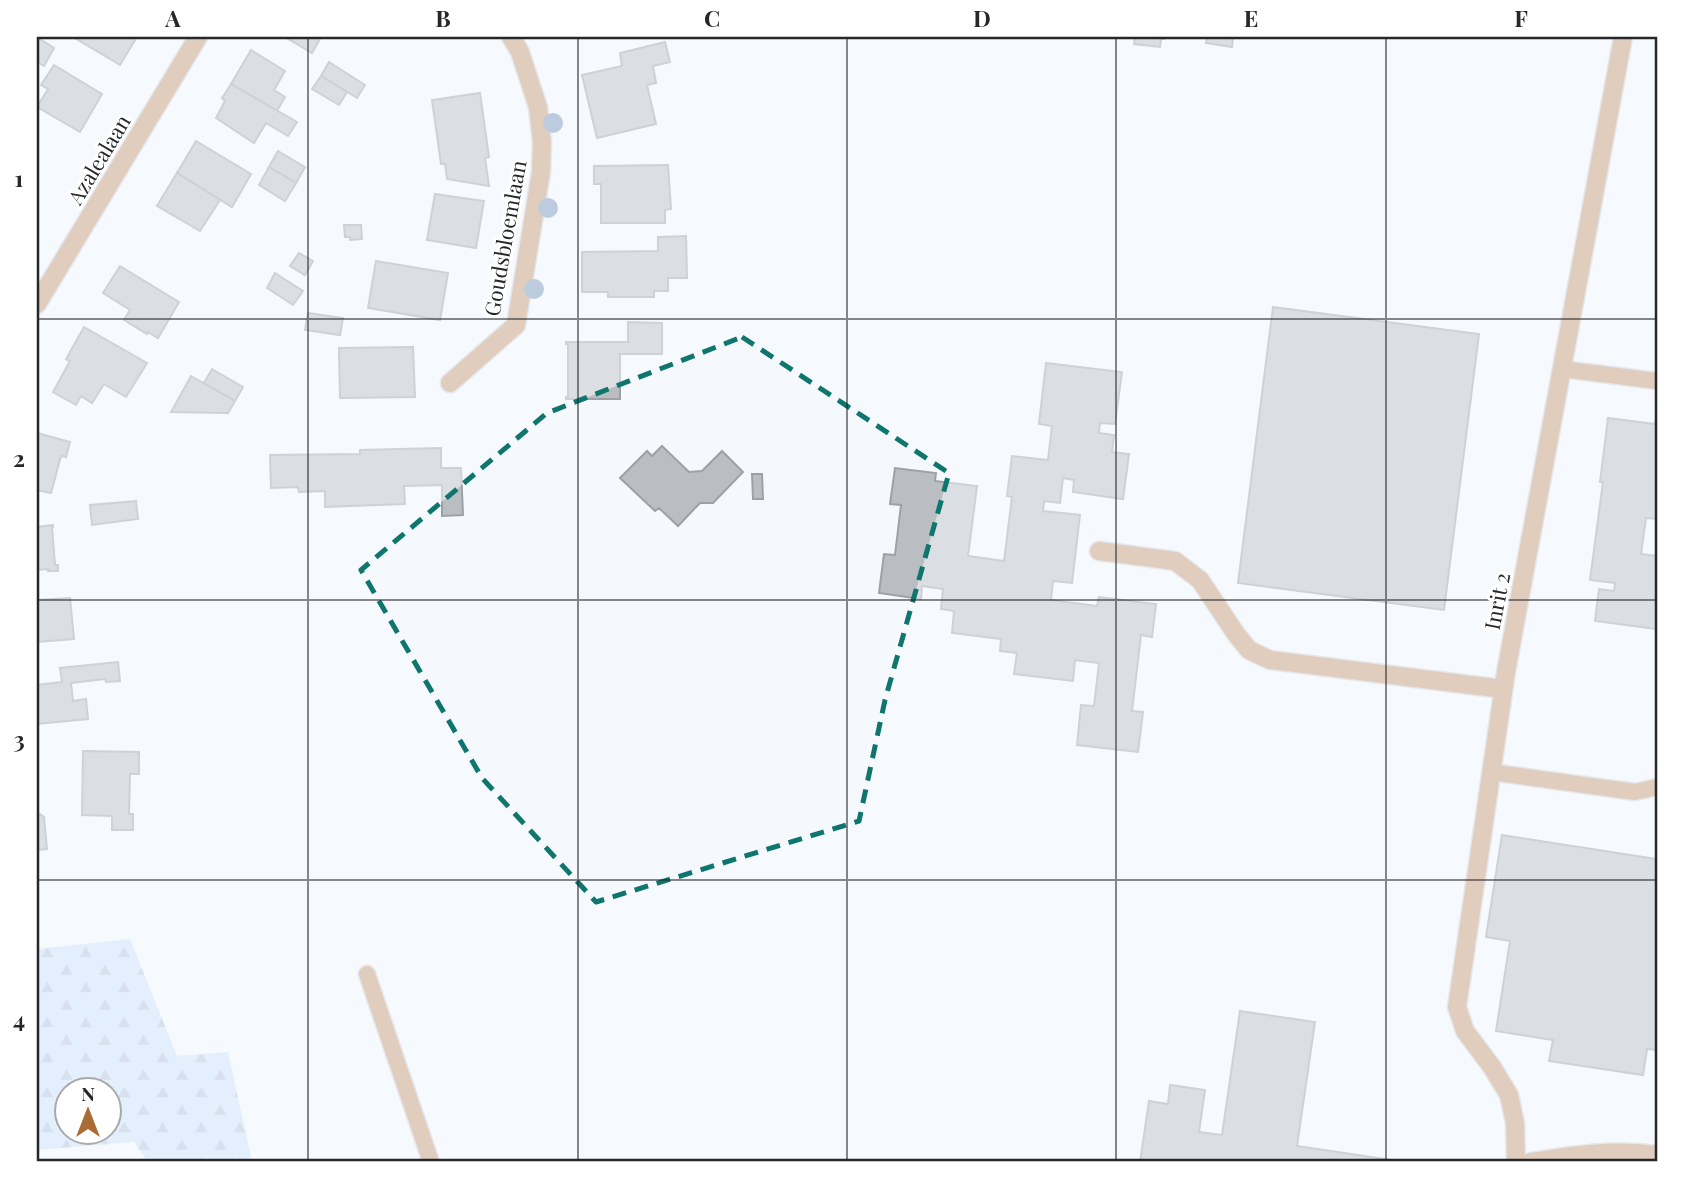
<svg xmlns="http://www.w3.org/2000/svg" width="1694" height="1199" font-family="'Playfair Display',serif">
<defs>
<pattern id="forest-firs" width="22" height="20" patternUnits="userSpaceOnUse" patternTransform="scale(1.75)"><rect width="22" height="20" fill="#cfe2fc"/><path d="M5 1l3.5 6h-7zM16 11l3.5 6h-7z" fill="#b2c2d8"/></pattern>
</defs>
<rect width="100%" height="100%" fill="#f5f9fe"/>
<path fill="url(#forest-firs)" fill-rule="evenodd" d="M 130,939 L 177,1056 L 228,1052 L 252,1162 L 148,1162 L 134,1142 L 37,1150 L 37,949 ZM 66,1090 L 108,1090 L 108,1132 L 66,1132 Z"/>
<g fill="#babec3" stroke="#9da1a6" stroke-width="2">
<polygon points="37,37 54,48 44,66 37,62"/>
<polygon points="73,37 137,37 120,65"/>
<polygon points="285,37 321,37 312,53"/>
<polygon points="1135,37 1164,37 1164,39 1161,39 1160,47 1134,44"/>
<polygon points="1207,37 1233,37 1232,47 1206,43"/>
<polygon points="665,42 670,62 653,66 656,83 647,85 656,124 597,138 582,75 622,66 620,53"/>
<polygon points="251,50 285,71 274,90 285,97 277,111 231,84"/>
<polygon points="329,62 365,85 357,98 321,76"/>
<polygon points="54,65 102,94 80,132 37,107 48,89 41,85"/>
<polygon points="321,76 347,92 339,105 312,89"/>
<polygon points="231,84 297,122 288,136 266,123 254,143 216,118 225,101 222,98"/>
<polygon points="480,93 489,157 485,158 489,186 447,179 445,164 441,164 432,100"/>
<polygon points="196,141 251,174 232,207 177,173"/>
<polygon points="278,151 305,167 296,183 269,167"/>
<polygon points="668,165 671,209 665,210 665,223 601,223 601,184 594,184 594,166"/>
<polygon points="269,167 296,183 285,201 259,185"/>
<polygon points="177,173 220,200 200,231 157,206"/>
<polygon points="435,194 484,201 476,248 427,240"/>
<polygon points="344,225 361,225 362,239 350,240 350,237 345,237"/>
<polygon points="686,236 687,278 668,278 668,291 654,291 654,297 608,297 608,292 582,292 582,252 658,251 658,237"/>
<polygon points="299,253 313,261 305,275 290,266"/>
<polygon points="376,261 448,273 440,320 368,308"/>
<polygon points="120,266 179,302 158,338 148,332 147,334 124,320 130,310 103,293"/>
<polygon points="275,273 303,291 293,305 267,288"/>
<polygon points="1273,307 1479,334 1444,610 1238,583"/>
<polygon points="308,313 343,318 340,335 305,330"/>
<polygon points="628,322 662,323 662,354 620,354 620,399 566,399 566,397 568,397 568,344 566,344 566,342 628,342"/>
<polygon points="84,327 147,363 126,397 104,384 92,403 81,396 76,405 53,392 70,361 66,359"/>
<polygon points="413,347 415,397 340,398 339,348"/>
<polygon points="1046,363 1122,372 1115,424 1100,423 1099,433 1114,435 1112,452 1129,454 1123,499 1073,492 1074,480 1063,478 1060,503 1044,501 1043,511 1080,515 1072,583 1053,581 1051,600 1097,606 1099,597 1156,604 1152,637 1141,635 1132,711 1143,712 1138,752 1077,745 1081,705 1094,706 1099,663 1075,660 1073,681 1014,674 1017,653 1000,651 1001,639 952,633 954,611 941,609 943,589 922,586 921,599 879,593 884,554 895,555 901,505 890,504 895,468 936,473 935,481 977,486 968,556 1004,561 1012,497 1007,496 1012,456 1048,460 1052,426 1039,424"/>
<polygon points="212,369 243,387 235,401 204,383"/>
<polygon points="191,376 235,401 228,413 171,412"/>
<polygon points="1608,418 1655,424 1655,422 1657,422 1657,519 1646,518 1641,554 1657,556 1657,629 1595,621 1599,589 1614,591 1615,583 1590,580 1603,482 1600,482"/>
<polygon points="37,433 70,442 66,457 61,456 51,493 37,490"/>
<polygon points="662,446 689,472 702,471 722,451 743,472 713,503 700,503 678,526 659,508 655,511 620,478 647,451 652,456"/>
<polygon points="441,448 441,468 461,468 463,515 442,516 442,485 404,486 405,504 325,507 325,491 299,492 298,487 271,488 270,455 360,454 360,450"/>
<polygon points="752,474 762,474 763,499 753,499"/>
<polygon points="136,501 138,519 92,525 90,505"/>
<polygon points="53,525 53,527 52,527 55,565 58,565 58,571 48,571 48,569 37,570 37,527"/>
<polygon points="70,598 74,639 37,642 37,600"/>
<polygon points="118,662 120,681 106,682 105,679 71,683 73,701 86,699 88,719 37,724 37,685 62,682 60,668"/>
<polygon points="83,751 139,752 139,774 130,774 129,814 133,814 133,830 112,830 112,816 82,815"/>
<polygon points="37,814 40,814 44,817 47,849 37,850"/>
<polygon points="1502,835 1657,859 1657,1050 1647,1049 1643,1075 1549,1061 1553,1040 1496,1031 1510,941 1486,937"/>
<polygon points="1240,1011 1315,1022 1297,1146 1405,1162 1140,1162 1149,1101 1168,1104 1170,1085 1205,1090 1199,1132 1222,1135"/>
</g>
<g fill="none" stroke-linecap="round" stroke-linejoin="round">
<defs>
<g id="service">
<polyline points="1562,369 1657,381"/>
<polyline points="1491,772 1635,792 1657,787"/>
<polyline points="367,974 431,1162"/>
</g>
<g id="minor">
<polyline points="37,304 198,37"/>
<polyline points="450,383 516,325 541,172 542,142 538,107 533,92 520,52 511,37"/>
<polyline points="1099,551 1175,561 1200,580 1236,634 1249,650 1270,660 1503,689"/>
<polyline points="1516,1162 1515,1123 1509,1095 1492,1067 1465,1031 1457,1007 1506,672 1623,37"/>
<path d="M 1531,1162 C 1573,1155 1615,1149 1657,1155"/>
</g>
</defs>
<use href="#service" stroke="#d0d3d8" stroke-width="19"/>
<use href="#minor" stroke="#d0d3d8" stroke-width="21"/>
<use href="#service" stroke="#c89771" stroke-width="16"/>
<use href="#minor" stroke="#c89771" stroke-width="18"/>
</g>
<g fill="#7694b8">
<circle cx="553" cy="123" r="10"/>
<circle cx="548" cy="208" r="10"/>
<circle cx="534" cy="289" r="10"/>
</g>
<path d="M0 0H1694V1199H0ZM 742,337 L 949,473 L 885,700 L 859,821 L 596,902 L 482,778 L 361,570 L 547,413 Z" fill="#f5f9fe" fill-opacity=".55" fill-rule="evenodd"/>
<path fill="none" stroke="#0f766e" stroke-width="5" stroke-dasharray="14 9" stroke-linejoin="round" d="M 742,337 L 949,473 L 885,700 L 859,821 L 596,902 L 482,778 L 361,570 L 547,413 Z"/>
<path fill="none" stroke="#252729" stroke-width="2" stroke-opacity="0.55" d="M 308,37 L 308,1162M 578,37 L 578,1162M 847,37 L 847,1162M 1116,37 L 1116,1162M 1386,37 L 1386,1162M 37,319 L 1657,319M 37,600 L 1657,600M 37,880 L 1657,880"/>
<g text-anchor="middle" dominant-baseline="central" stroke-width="6" stroke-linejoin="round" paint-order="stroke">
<g font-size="21" fill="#252729" stroke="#fff">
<text transform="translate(98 159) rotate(-59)">Azalealaan</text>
<text transform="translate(504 238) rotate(-80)">Goudsbloemlaan</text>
<text transform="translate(1496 601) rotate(-79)">Inrit 2</text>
</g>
</g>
<rect width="1694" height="1199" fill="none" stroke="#ffffff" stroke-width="77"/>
<g transform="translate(88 1111)"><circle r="33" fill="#ffffff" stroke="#a8a9a9" stroke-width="2"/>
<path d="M0-5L12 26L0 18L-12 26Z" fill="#ab6b34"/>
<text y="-10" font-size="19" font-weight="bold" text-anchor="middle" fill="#252729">N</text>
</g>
<rect x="38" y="38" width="1618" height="1122" fill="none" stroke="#252729" stroke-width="2.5"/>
<g font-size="23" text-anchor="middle" font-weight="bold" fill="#252729">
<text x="173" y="27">A</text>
<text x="443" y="27">B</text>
<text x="712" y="27">C</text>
<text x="982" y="27">D</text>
<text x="1251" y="27">E</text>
<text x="1521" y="27">F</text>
<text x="19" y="187">1</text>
<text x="19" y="467">2</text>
<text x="19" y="748">3</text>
<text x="19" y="1028">4</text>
</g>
</svg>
